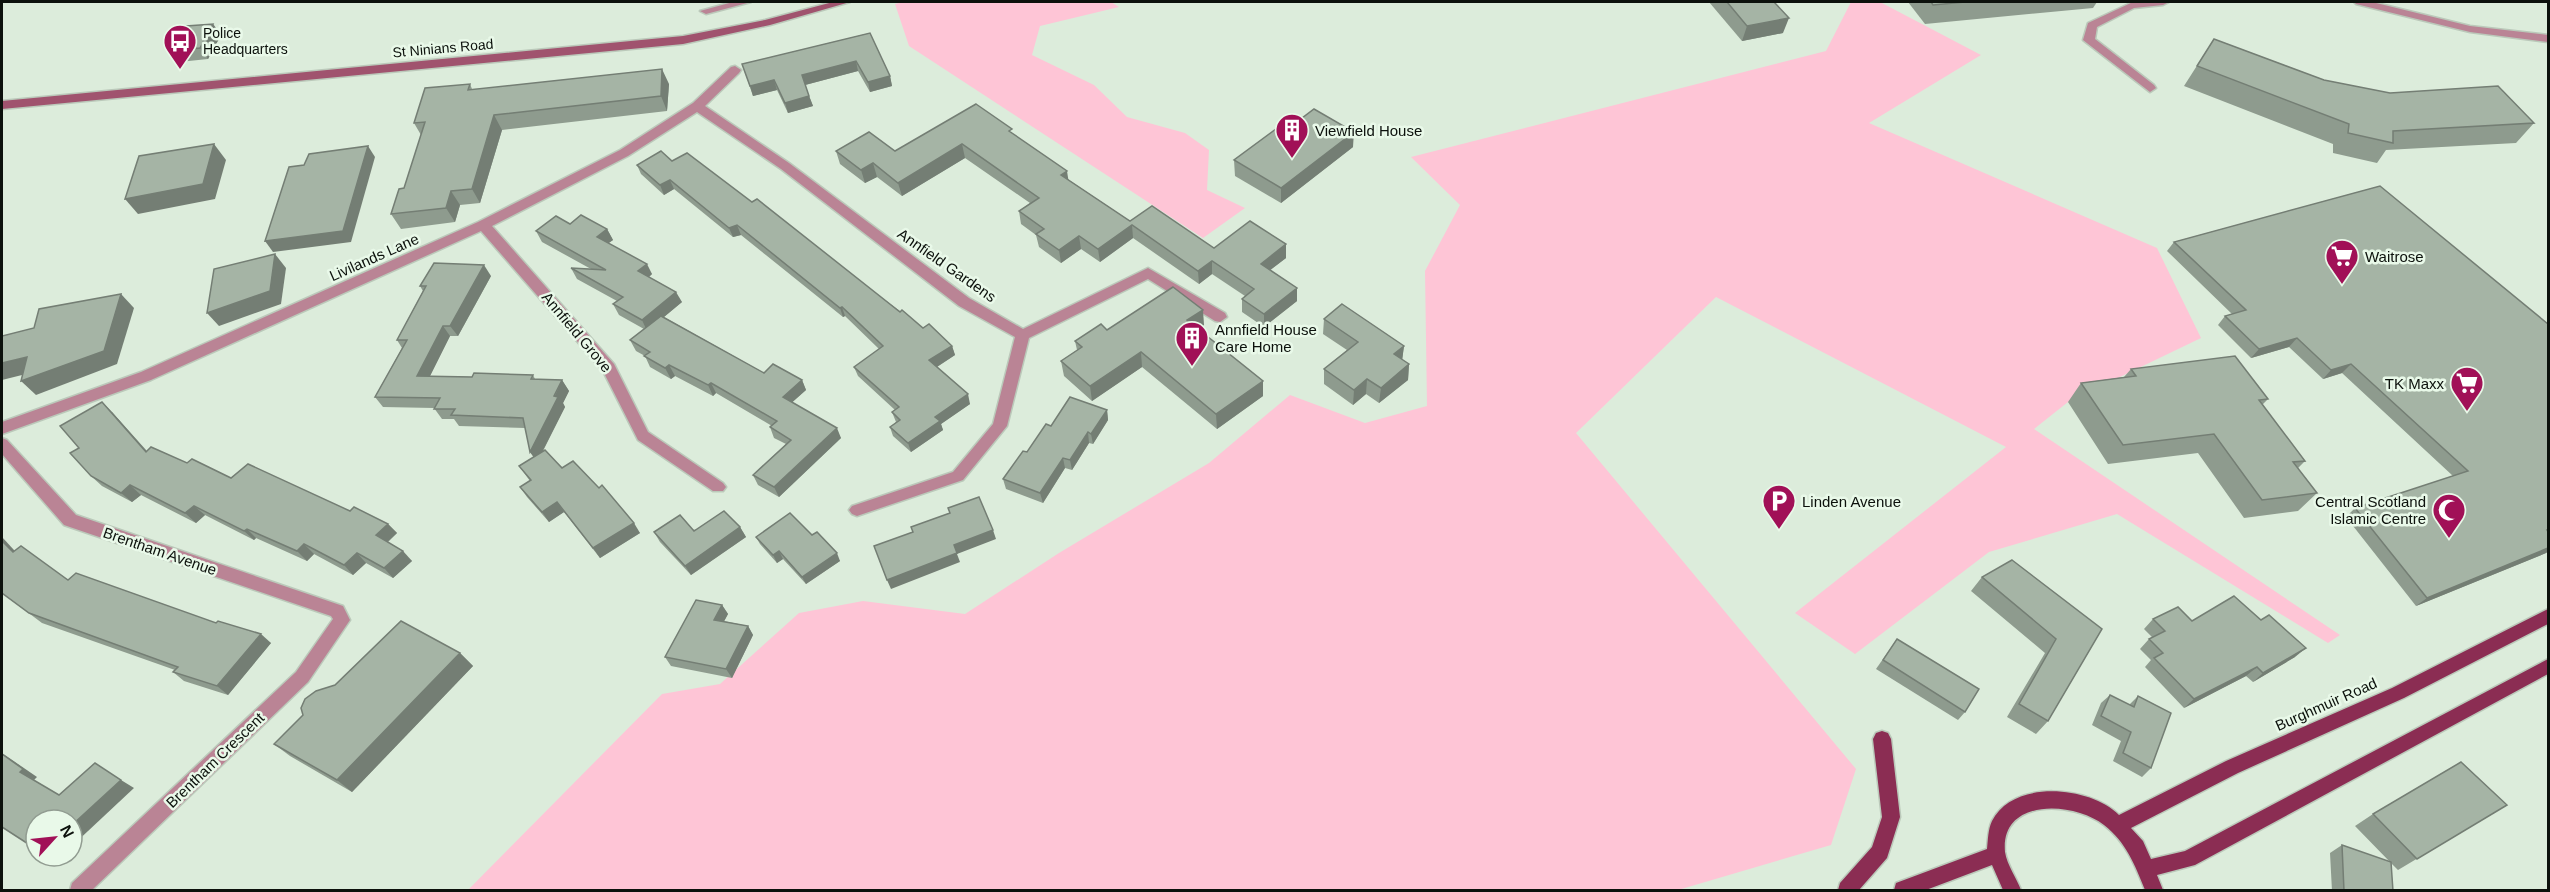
<svg xmlns="http://www.w3.org/2000/svg" width="2550" height="892" font-family="Helvetica,sans-serif">
<rect width="100%" height="100%" fill="#dcecdb"/>
<g fill="#fec5d6">
<polygon points="903,2 1111,2 1119,7 1040,26 1032,55 1094,85 1127,117 1185,133 1209,150 1207,190 1245,208 1203,238 909,46 895,4"/>
<polygon points="1851,2 1880,2 1981,55 1869,123 2157,248 2201,338 2068,402 2034,429 2340,635 2328,643 2117,514 1989,552 1855,654 1795,613 2006,447 1716,297 1576,433 1856,769 1831,845 1678,890 468,890 662,694 720,684 799,613 863,601 965,614 1059,553 1209,463 1290,395 1365,423 1427,406 1425,271 1460,205 1411,157 1826,51"/>
</g>
<g fill="none" stroke-linecap="round" stroke-linejoin="round">
<defs>
<g id="minor">
<polygon points="733,2 751,2 706,14 700,11"/>
<polygon points="2133,2 2169,2 2163,5 2134,8 2097,27 2095,39 2154,85 2156,88 2150,92 2083,40 2088,23"/>
<polygon points="735,66 741,70 739,73 705,106 789,163 969,298 1023,329 1148,268 1225,313 1227,317 1220,322 1215,321 1148,279 1029,338 1007,426 963,480 857,516 852,514 849,510 852,506 953,472 993,424 1015,337 959,306 781,169 697,112 628,156 492,226 614,364 648,432 723,483 726,487 723,491 713,491 638,440 603,371 481,231 151,380 2,434 2,422 141,372 478,222 620,150 693,103 731,67"/>
<polygon points="2,438 7,440 76,515 343,606 350,620 308,682 92,890 70,890 72,883 296,672 333,619 331,616 64,525 2,454"/>
</g>
<polygon id="tertiary" points="2354,2 2372,2 2470,26 2548,35 2548,42 2470,32 2356,4"/>
<polygon id="secondary" points="833,2 850,2 770,25 683,44 2,109 2,101 683,36 765,20"/>
<g id="primary">
<path d="M 2548,609 L 2548,624 L 2404,698 L 2238,773 L 2131,828 L 2143,841 L 2151,859 L 2185,851 L 2548,659 L 2548,674 L 2195,865 L 2157,875 L 2163,890 L 2145,890 C 2135,865 2126,842 2104,825 C 2073,801 2000,798 2005,852 C 2007,865 2017,879 2021,890 L 2003,890 L 1992,865 L 1926,890 L 1894,890 L 1896,883 L 1987,849 C 1988,840 1988,829 1992,821 C 2013,779 2090,786 2119,815 L 2226,761 L 2392,688 Z"/>
<polygon points="1882,731 1888,733 1891,739 1900,817 1887,858 1859,890 1838,890 1840,883 1872,847 1882,817 1873,739 1876,733"/>
</g>
</defs>
<use href="#minor" stroke="#bbc9ba" stroke-width="3"/>
<use href="#tertiary" stroke="#bbc9ba" stroke-width="3"/>
<use href="#secondary" stroke="#bbc9ba" stroke-width="3"/>
<use href="#primary" stroke="#bbc9ba" stroke-width="3"/>
<use href="#minor" fill="#ba8495" fill-rule="evenodd"/>
<use href="#tertiary" fill="#ba8495" fill-rule="evenodd"/>
<use href="#secondary" fill="#a0536e" fill-rule="evenodd"/>
<use href="#primary" fill="#8b2d53" fill-rule="evenodd"/>
</g>
<g fill="#8e9b8e">
<polygon points="1709,2 1774,2 1783,33 1742,41"/>
<polygon points="1908,2 2097,2 2093,8 1925,24"/>
<polygon points="213,24 221,35 208,59 179,62 171,51"/>
<polygon points="870,33 890,76 892,86 870,92 858,71 805,85 813,106 788,113 777,90 753,96 742,64"/>
<polygon points="2214,39 2324,80 2534,123 2516,143 2386,150 2377,163 2333,153 2333,144 2184,86"/>
<polygon points="470,84 472,89 669,84 667,111 502,130 480,203 460,205 455,222 401,229 391,214 404,188 421,135 414,123"/>
<polygon points="1298,121 1353,147 1281,203 1235,176 1234,160"/>
<polygon points="1013,135 1069,180 1130,221 1214,248 1286,258 1270,270 1297,288 1297,301 1264,327 1242,312 1242,299 1245,296 1212,274 1199,284 1133,238 1100,262 1081,249 1061,263 1039,247 1036,235 1021,224 1019,211 1030,203 965,158 902,196 877,177 865,183 840,164 836,151 895,151"/>
<polygon points="672,161 752,202 923,328 952,346 955,355 937,367 970,404 941,424 943,430 911,452 893,436 890,427 896,422 892,412 895,410 858,376 854,367 879,349 845,316 843,317 741,235 733,237 674,189 664,195 641,174 637,165"/>
<polygon points="2380,186 2546,553 2416,606 2346,517 2355,508 2453,476 2342,373 2323,379 2289,347 2251,358 2218,325 2225,316 2232,314 2167,251 2174,242"/>
<polygon points="570,224 607,229 613,240 608,243 652,274 649,277 682,302 664,317 764,373 802,380 806,390 792,402 841,438 779,497 758,485 753,475 786,444 774,438 770,427 772,426 716,393 713,396 675,376 671,379 650,367 645,356 636,351 630,340 644,329 619,315 613,304 617,301 577,279 571,268 591,269 542,242 536,231"/>
<polygon points="491,276 458,336 450,336 430,376 472,377 533,375 535,379 562,380 569,391 563,403 565,407 543,451 640,533 600,558 564,512 549,522 527,497 520,487 530,481 519,466 534,457 530,452 525,428 459,426 454,419 442,419 434,408 383,407 375,397 402,348 397,340 423,291 420,286"/>
<polygon points="1324,319 1404,346 1402,360 1409,364 1408,380 1379,403 1366,394 1353,405 1324,384 1324,369 1347,350 1323,334"/>
<polygon points="1204,325 1198,329 1263,396 1217,429 1142,367 1092,401 1064,376 1061,361 1077,350 1075,341 1107,330"/>
<polygon points="2131,369 2268,399 2262,405 2305,461 2298,468 2317,493 2298,511 2244,518 2198,453 2108,464 2068,402 2081,383 2124,377"/>
<polygon points="1107,410 1108,420 1093,444 1089,443 1072,470 1065,468 1043,503 1006,489 1003,479 1051,426"/>
<polygon points="112,412 147,451 187,463 231,478 350,511 388,524 397,533 388,542 412,561 393,578 366,563 353,575 314,554 307,561 256,538 254,540 205,515 196,523 141,495 132,502 102,486 91,476 79,448"/>
<polygon points="740,527 746,537 691,575 660,542 654,532"/>
<polygon points="812,535 840,561 806,584 783,559 777,563 760,544 756,537"/>
<polygon points="14,551 68,580 271,643 228,695 184,681 173,672 175,670 42,623 2,593"/>
<polygon points="1982,577 2102,629 2048,721 2036,734 2007,717 2045,653 1971,591"/>
<polygon points="722,605 728,614 724,621 748,626 753,635 732,678 671,666 665,657"/>
<polygon points="2153,619 2295,657 2253,682 2246,676 2184,708 2145,667 2151,660 2140,649 2149,639 2153,638 2144,629"/>
<polygon points="1897,639 1965,712 1958,720 1876,669"/>
<polygon points="460,653 473,666 352,792 290,756 274,744"/>
<polygon points="2110,695 2129,705 2138,696 2151,768 2142,777 2113,761 2121,741 2092,725 2101,703"/>
<polygon points="2507,805 2398,870 2391,863 2393,891 2332,891 2330,853 2342,845 2390,862 2355,826 2373,814"/>
</g>
<g fill="#747e74">
<polygon points="1789,18 1783,33 1742,41 1747,26"/>
<polygon points="213,24 221,35 208,59 200,48"/>
<polygon points="856,61 858,71 805,85 802,75"/>
<polygon points="662,69 669,84 667,111 661,96"/>
<polygon points="890,76 892,86 870,92 868,82"/>
<polygon points="774,80 777,90 753,96 750,86"/>
<polygon points="809,96 813,106 788,113 785,103"/>
<polygon points="494,115 502,130 480,203 472,189"/>
<polygon points="1354,132 1353,147 1281,203 1281,188"/>
<polygon points="214,144 226,160 215,199 138,214 125,199"/>
<polygon points="962,144 965,158 902,196 898,183"/>
<polygon points="368,146 375,157 351,242 273,252 265,241"/>
<polygon points="873,163 877,177 865,183 861,170"/>
<polygon points="1067,171 1069,184 1061,175"/>
<polygon points="670,180 674,189 664,195 660,185"/>
<polygon points="451,191 460,205 455,222 446,208"/>
<polygon points="737,225 741,235 733,237 729,228"/>
<polygon points="1132,225 1133,238 1100,262 1098,249"/>
<polygon points="607,229 613,240 602,248 597,237"/>
<polygon points="1079,236 1081,249 1061,263 1059,250"/>
<polygon points="1286,244 1286,258 1261,277 1261,264"/>
<polygon points="275,254 286,268 281,304 219,326 207,313"/>
<polygon points="1212,261 1212,274 1199,284 1198,271"/>
<polygon points="647,264 652,274 643,282 638,271"/>
<polygon points="484,265 491,276 458,336 450,326"/>
<polygon points="1297,288 1297,301 1264,327 1264,314"/>
<polygon points="676,292 682,302 647,331 642,320"/>
<polygon points="121,294 134,308 117,364 36,395 21,381"/>
<polygon points="842,307 845,316 843,317 840,308"/>
<polygon points="1203,310 1204,325 1188,336 1187,320"/>
<polygon points="443,326 450,336 425,386 417,376"/>
<polygon points="2297,338 2289,347 2251,358 2259,349"/>
<polygon points="952,346 955,355 932,370 929,360"/>
<polygon points="1404,346 1402,361 1394,354"/>
<polygon points="1141,352 1142,367 1092,401 1090,386"/>
<polygon points="27,357 42,370 2,380 2,363"/>
<polygon points="1409,364 1408,380 1379,403 1381,388"/>
<polygon points="2351,364 2342,373 2323,379 2331,370"/>
<polygon points="669,365 675,376 671,379 665,368"/>
<polygon points="1367,379 1366,394 1353,405 1354,390"/>
<polygon points="562,380 569,391 563,403 565,407 537,462 530,452"/>
<polygon points="802,380 806,390 787,407 783,397"/>
<polygon points="1263,381 1263,396 1217,429 1216,414"/>
<polygon points="711,383 716,393 713,396 708,385"/>
<polygon points="968,394 970,404 941,424 943,430 911,452 908,443 935,417"/>
<polygon points="102,402 112,412 156,462 146,452"/>
<polygon points="1107,410 1108,420 1093,444 1091,434"/>
<polygon points="837,428 841,438 779,497 774,487"/>
<polygon points="1088,432 1089,443 1072,470 1070,460"/>
<polygon points="1063,458 1065,468 1043,503 1040,493"/>
<polygon points="130,485 141,495 132,502 121,493"/>
<polygon points="557,502 564,512 549,522 542,512"/>
<polygon points="194,506 205,515 196,523 185,513"/>
<polygon points="634,523 640,533 600,558 593,548"/>
<polygon points="388,524 397,533 384,545 376,535"/>
<polygon points="740,527 746,537 691,575 685,566"/>
<polygon points="247,529 256,538 254,540 244,531"/>
<polygon points="993,530 996,539 957,554 960,562 891,589 887,580 954,545"/>
<polygon points="2,537 25,562 13,552 2,541"/>
<polygon points="304,544 314,554 307,561 297,551"/>
<polygon points="2548,548 2548,552 2546,553 2416,606 2427,598"/>
<polygon points="403,551 412,561 393,578 384,568"/>
<polygon points="779,551 783,559 777,563 773,555"/>
<polygon points="357,553 366,563 353,575 344,565"/>
<polygon points="837,553 840,561 806,584 802,577"/>
<polygon points="722,605 728,614 720,629 714,620"/>
<polygon points="748,626 753,635 732,678 726,669"/>
<polygon points="261,634 271,643 228,695 217,686"/>
<polygon points="2306,648 2295,657 2253,682 2263,673"/>
<polygon points="460,653 473,666 352,792 337,780"/>
<polygon points="2257,667 2246,676 2184,708 2194,699"/>
<polygon points="2,753 37,777 34,780 20,772 2,754"/>
<polygon points="121,780 134,788 72,846 72,825"/>
<polygon points="47,856 62,856 56,861"/>
</g>
<g fill="#a5b4a5" stroke="#747e74" stroke-width="1.5">
<polygon points="1727,2 1774,2 1789,18 1747,26"/>
<polygon points="1931,2 1965,2 1933,5"/>
<polygon points="213,24 200,48 171,51 186,26"/>
<polygon points="870,33 890,76 868,82 856,61 802,75 809,96 785,103 774,80 750,86 742,64"/>
<polygon points="2214,39 2324,80 2390,93 2498,86 2534,123 2393,131 2393,143 2348,133 2349,124 2197,66"/>
<polygon points="662,69 661,96 494,115 472,189 451,191 446,208 391,214 399,189 404,188 425,122 414,123 425,88 470,84 468,90"/>
<polygon points="976,104 1012,129 1009,131 1067,171 1061,175 1130,221 1152,206 1214,248 1250,221 1286,244 1261,264 1297,288 1264,314 1242,299 1254,289 1212,261 1198,271 1132,225 1098,249 1079,236 1059,250 1036,234 1044,229 1019,211 1039,198 962,144 898,183 873,163 861,170 836,151 869,132 895,151"/>
<polygon points="1314,109 1354,132 1281,188 1234,160 1292,117 1298,121"/>
<polygon points="214,144 203,184 125,199 139,156"/>
<polygon points="368,146 343,231 265,241 289,167 304,165 309,154"/>
<polygon points="661,151 672,161 687,153 752,202 757,199 900,312 902,310 923,328 929,324 952,346 929,360 968,394 935,417 940,421 908,443 890,427 900,420 892,412 899,407 854,367 883,346 842,307 840,308 737,225 729,228 670,180 660,185 637,165"/>
<polygon points="2380,186 2548,324 2548,530 2547,530 2548,532 2548,548 2427,598 2355,508 2468,471 2351,364 2331,370 2297,338 2259,349 2225,316 2246,310 2174,242"/>
<polygon points="581,215 607,229 597,237 647,264 638,271 676,292 642,320 613,304 623,297 571,268 606,270 536,231 556,216 570,224"/>
<polygon points="275,254 270,291 207,313 214,269"/>
<polygon points="434,263 484,265 450,326 443,326 417,376 472,377 474,373 533,375 531,379 562,380 554,396 558,397 530,452 523,418 451,415 455,409 434,409 440,398 375,397 407,340 397,340 426,286 420,286"/>
<polygon points="1173,287 1203,310 1187,320 1263,381 1216,414 1141,352 1090,386 1061,361 1082,347 1075,341 1101,324 1107,330"/>
<polygon points="121,294 104,351 21,381 27,357 2,363 2,336 34,328 39,309"/>
<polygon points="1342,304 1404,346 1394,354 1409,364 1381,388 1367,379 1354,390 1324,369 1358,342 1324,319"/>
<polygon points="661,316 764,373 773,364 802,380 783,397 837,428 774,487 753,475 791,440 770,427 777,421 711,383 708,385 669,365 665,368 644,356 650,352 630,340"/>
<polygon points="2235,356 2268,399 2259,400 2305,461 2293,462 2317,493 2262,500 2214,434 2123,445 2081,383 2136,376 2131,369"/>
<polygon points="1070,397 1107,410 1091,434 1088,432 1070,460 1063,458 1040,493 1003,479 1023,451 1027,452 1046,424 1051,426"/>
<polygon points="102,402 146,452 151,447 187,463 192,459 231,478 248,464 350,511 354,507 388,524 376,535 403,551 384,568 357,553 344,565 304,544 297,551 247,529 244,531 194,506 185,513 130,485 121,493 91,476 70,453 79,448 60,426"/>
<polygon points="545,450 562,468 573,461 599,488 602,485 634,523 593,548 557,502 542,512 520,487 531,480 519,466"/>
<polygon points="979,497 993,530 954,545 957,553 887,580 874,546 913,532 911,527 950,513 948,508"/>
<polygon points="724,511 740,527 685,566 654,532 680,515 694,531"/>
<polygon points="790,513 812,535 817,532 837,553 802,577 779,551 773,555 756,537"/>
<polygon points="2,541 13,552 21,546 68,580 76,573 216,623 218,621 261,634 217,686 173,672 178,667 29,613 2,593"/>
<polygon points="2012,560 2102,629 2048,721 2019,704 2056,639 1982,577"/>
<polygon points="2234,596 2261,620 2269,615 2306,648 2263,673 2257,667 2194,699 2154,658 2163,653 2149,639 2165,631 2153,619 2178,607 2192,621"/>
<polygon points="696,600 722,605 714,620 748,626 726,669 665,657"/>
<polygon points="401,621 460,653 337,780 274,744 303,715 301,708 305,699 316,691 335,685"/>
<polygon points="1897,639 1979,689 1965,712 1883,660"/>
<polygon points="2110,695 2134,707 2138,696 2171,713 2151,768 2123,753 2131,732 2101,716"/>
<polygon points="2,754 23,769 20,772 59,795 95,763 121,780 72,825 72,820 36,820 36,849 2,827"/>
<polygon points="2461,762 2507,805 2417,859 2373,814"/>
<polygon points="2342,845 2391,862 2393,891 2344,891"/>
</g>
<defs>
<symbol id="bus-pin" viewBox="-11 -11 22 30"><path d="M0 17L-7.5 6A9.5 9.5 0 1 1 7.5 6Z" fill="#a11057" stroke="#e9f9e9"/><path d="M-5-6H5V4H4V6H2V4H-2V6H-4V4H-5ZM-3.5-4V0h7V-4ZM-3.5 1.2v1.5H-2V1.2ZM2 1.2v1.5H3.5V1.2Z" fill="#fff"/></symbol>
<symbol id="building-pin" viewBox="-11 -11 22 30"><path d="M0 17L-7.5 6A9.5 9.5 0 1 1 7.5 6Z" fill="#a11057" stroke="#e9f9e9"/><path d="M-4-6H4V6H1V3H-1V6H-4ZM-2.5-4.3h1.7v1.8h-1.7ZM.8-4.3h1.7v1.8H.8ZM-2.5-1h1.7V.8h-1.7ZM.8-1h1.7V.8H.8Z" fill="#fff"/></symbol>
<symbol id="supermarket-pin" viewBox="-11 -11 22 30"><path d="M0 17L-7.5 6A9.5 9.5 0 1 1 7.5 6Z" fill="#a11057" stroke="#e9f9e9"/><path d="M-6-5.5h2.5l.6 2H6L4.5 2H-2.5L-4.4-4H-6ZM-1.5 3.2a1.3 1.3 0 1 0 .1 0ZM3 3.2a1.3 1.3 0 1 0 .1 0Z" fill="#fff"/></symbol>
<symbol id="parking-pin" viewBox="-11 -11 22 30"><path d="M0 17L-7.5 6A9.5 9.5 0 1 1 7.5 6Z" fill="#a11057" stroke="#e9f9e9"/><path d="M-3.5-5.5H1a3.5 3.5 0 0 1 0 7H-1V5.5H-3.5ZM-1-3.4V-.6H.8a1.4 1.4 0 0 0 0-2.8Z" fill="#fff"/></symbol>
<symbol id="mosque-pin" viewBox="-11 -11 22 30"><path d="M0 17L-7.5 6A9.5 9.5 0 1 1 7.5 6Z" fill="#a11057" stroke="#e9f9e9"/><path d="M3.5-4.9A6 6 0 1 0 3.5 4.9A5 5 0 1 1 3.5-4.9Z" fill="#fff"/></symbol>
</defs>
<g fill-rule="evenodd">
<use href="#bus-pin" x="161" y="22" width="38" height="52"/>
<use href="#building-pin" x="1273" y="111" width="38" height="52"/>
<use href="#supermarket-pin" x="2323" y="237" width="38" height="52"/>
<use href="#building-pin" x="1173" y="319" width="38" height="52"/>
<use href="#supermarket-pin" x="2448" y="364" width="38" height="52"/>
<use href="#parking-pin" x="1760" y="482" width="38" height="52"/>
<use href="#mosque-pin" x="2430" y="491" width="38" height="52"/>
</g>
<g text-anchor="middle" dominant-baseline="central" stroke-width="5" stroke-linejoin="round" paint-order="stroke">
<g font-size="14" fill="#0c110c" stroke="#e9f9e9" text-anchor="start">
<text x="203" y="33">Police<tspan x="203" dy="16">Headquarters</tspan></text>
</g>
<g font-size="14" fill="#0c110c" stroke="#e9f9e9">
<text transform="translate(443 48) rotate(-5)">St Ninians Road</text>
</g>
<g font-size="15" fill="#0c110c" stroke="#e9f9e9" text-anchor="start">
<text x="1315" y="130">Viewfield House</text>
<text x="2365" y="256">Waitrose</text>
<text x="1215" y="329">Annfield House<tspan x="1215" dy="17">Care Home</tspan></text>
<text x="2444" y="383" text-anchor="end">TK Maxx</text>
<text x="1802" y="501">Linden Avenue</text>
<text x="2426" y="501" text-anchor="end">Central Scotland<tspan x="2426" dy="17">Islamic Centre</tspan></text>
</g>
<g font-size="15" fill="#0c110c" stroke="#e9f9e9">
<text transform="translate(374 257) rotate(-24)">Livilands Lane</text>
<text transform="translate(947 265) rotate(35)">Annfield Gardens</text>
<text transform="translate(577 332) rotate(50)">Annfield Grove</text>
<text transform="translate(160 551) rotate(19)">Brentham Avenue</text>
<text transform="translate(2326 704) rotate(-24)">Burghmuir Road</text>
<text transform="translate(215 760) rotate(-44)">Brentham Crescent</text>
</g>
</g>
<rect width="2550" height="892" fill="none" stroke="#0c110c" stroke-width="6"/>
<g transform="translate(54 838) rotate(63)"><circle r="28" fill="#e9f9e9" stroke="#919c91" stroke-width="1.5"/>
<path d="M0-4.5L10 22L0 15L-10 22Z" fill="#a11057"/>
<text y="-9" font-size="16" font-weight="bold" text-anchor="middle" fill="#0c110c">N</text>
</g>
</svg>
